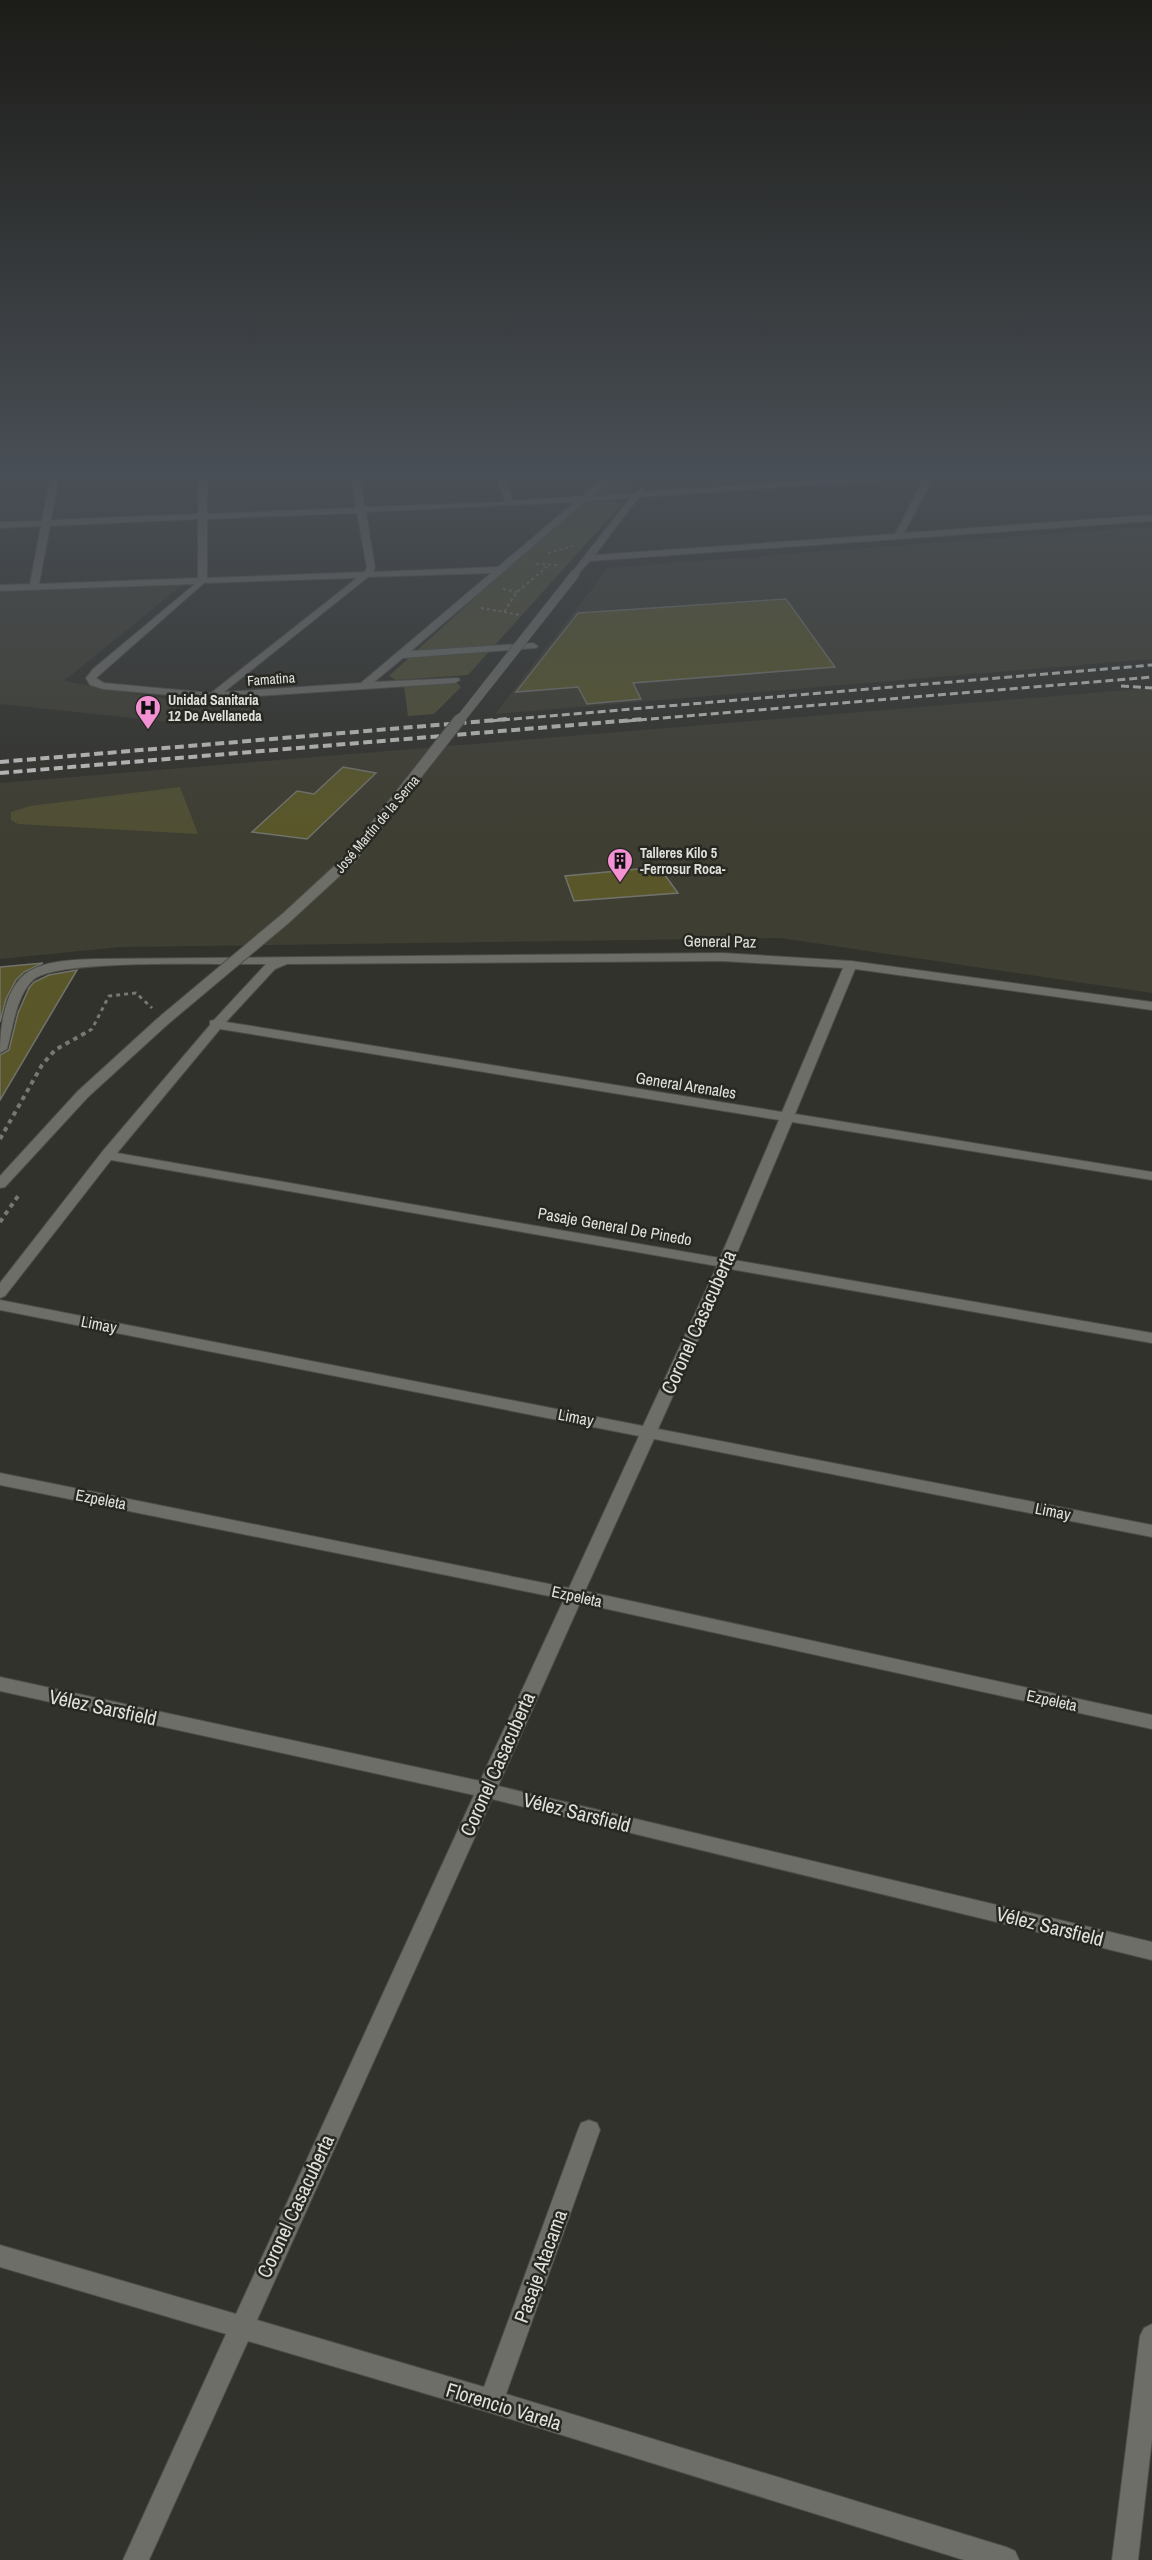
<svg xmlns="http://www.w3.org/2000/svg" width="1152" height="2560" font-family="'Archivo Narrow',sans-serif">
<rect width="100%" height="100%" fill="#32322c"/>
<g fill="#3f3e33">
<polygon points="683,471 902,471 674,488"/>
<polygon points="1152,526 1152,659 495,714 608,568"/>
<polygon points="186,582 64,681 188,703 170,722 0,704 0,591"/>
<polygon points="1152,688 1152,993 780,938 121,947 0,959 0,783"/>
</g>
<g fill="#504f34">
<path d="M 616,480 L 640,480 C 631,497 615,494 597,494 Z"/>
<polygon points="614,501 622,504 468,675 396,680 389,676 505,570 584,502"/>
<polygon points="450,683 457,683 461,687 434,714 408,716 404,686"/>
<polygon points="180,787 198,834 18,824 11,820 11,812 30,806"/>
</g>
<g fill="#595729" stroke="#72726c" stroke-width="1.5">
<polygon points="786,599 835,667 633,683 641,699 587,704 578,687 516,692 578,613"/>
<polygon points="343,767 376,773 307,839 252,832 297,791 314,794"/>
<polygon points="659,867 678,893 574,901 565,876"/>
<polygon points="43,963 24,972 16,980 6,999 0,1022 0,967"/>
<polygon points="77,970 0,1100 0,1055 9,1050 18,1013 29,988 34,982 49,975"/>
</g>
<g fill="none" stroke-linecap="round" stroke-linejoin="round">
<defs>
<g id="minor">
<path d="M 52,471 L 60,471 L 51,520 L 198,514 L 199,471 L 207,471 L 207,514 L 356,508 L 350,471 L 358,471 L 365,507 L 505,502 L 494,471 L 502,471 L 513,501 L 582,496 L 603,478 L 620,474 L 651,475 L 655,477 L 651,479 C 621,478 616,476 593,496 L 634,493 L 641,488 L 645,490 L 644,492 L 929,471 L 987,471 L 983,473 L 934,477 L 904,533 L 1152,515 L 1152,521 L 590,561 L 575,577 L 571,574 L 572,572 L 630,498 L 586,501 L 411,651 L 533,643 L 538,646 L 536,648 L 403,658 L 374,682 L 458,678 L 460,680 L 455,683 L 213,699 L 103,689 L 90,685 L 86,678 L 93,669 L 195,584 L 0,591 L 0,585 L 30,584 L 41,526 L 0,528 L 0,522 L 42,521 ZM 925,477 L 895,534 L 595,555 L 639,497 ZM 575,502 L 498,567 L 373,572 L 375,568 L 366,512 ZM 357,513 L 367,568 L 364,572 L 207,578 L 207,519 ZM 198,519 L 198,578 L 39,584 L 50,526 ZM 491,573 L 361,683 L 224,692 L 368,577 ZM 357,578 L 211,693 L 104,683 L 96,678 L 204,583 Z"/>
<path d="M 722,953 L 851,961 L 1152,1002 L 1152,1010 L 855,969 L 795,1114 L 1152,1172 L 1152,1180 L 792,1122 L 734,1260 L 1152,1333 L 1152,1343 L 730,1269 L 658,1429 L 1152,1525 L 1152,1537 L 654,1439 L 585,1591 L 1152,1715 L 1152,1729 L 580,1603 L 498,1786 L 1152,1942 L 1152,1960 L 492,1799 L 257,2320 L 484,2387 L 578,2130 L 581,2123 L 589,2120 L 597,2123 L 600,2130 L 506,2394 L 1006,2547 L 1015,2551 L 1019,2560 L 964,2560 L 491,2413 L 248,2341 L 149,2560 L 123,2560 L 226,2334 L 0,2267 L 0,2245 L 236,2314 L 474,1795 L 0,1691 L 0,1677 L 480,1781 L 564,1599 L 0,1485 L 0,1473 L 569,1588 L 639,1436 L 0,1310 L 0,1300 L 643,1426 L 717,1266 L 111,1160 L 5,1296 L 0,1298 L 0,1283 L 102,1152 L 210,1025 L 210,1021 L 214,1020 L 266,964 C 226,965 56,958 33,980 C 16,996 13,1028 7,1049 L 0,1053 C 0,1028 4,991 25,974 C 43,960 74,960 95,959 ZM 722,961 L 843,968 L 782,1112 L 226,1022 L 275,969 L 287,964 ZM 220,1029 L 779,1120 L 720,1258 L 117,1153 Z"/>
<polygon points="163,1017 168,1018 169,1021 168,1024 88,1097 5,1187 0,1188 0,1176 78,1091 158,1018"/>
<polygon points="1152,2324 1152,2439 1138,2560 1112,2560 1140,2336 1144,2328"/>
</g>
</defs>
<use href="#minor" stroke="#4d4d48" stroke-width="2"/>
<g stroke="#777773" stroke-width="2" stroke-dasharray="3 3" stroke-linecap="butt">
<polyline points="548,553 576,545"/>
<polyline points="536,564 558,565"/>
<polyline points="503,589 517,592"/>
<polyline points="481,608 504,612 517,592 549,565"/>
<polyline points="504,612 520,615"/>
</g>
<polyline stroke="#777773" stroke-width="3" stroke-dasharray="4 4" stroke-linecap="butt" points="82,1035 92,1029 109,996 136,993 152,1008"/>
<g stroke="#777773" stroke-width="4" stroke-dasharray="4.5 4.5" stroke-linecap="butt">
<polyline points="0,1139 42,1065 55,1050 85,1033"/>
<polyline points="0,1222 18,1196"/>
</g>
<use href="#minor" fill="#6e6e68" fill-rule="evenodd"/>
<g stroke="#c7c7c4" stroke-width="3" stroke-dasharray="8 4" stroke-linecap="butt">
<polyline points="1121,686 1152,688"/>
<polyline points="490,721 1152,665"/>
<polyline points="627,721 1152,677"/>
</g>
<g stroke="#c7c7c4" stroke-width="4" stroke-dasharray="9 4.5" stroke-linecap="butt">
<polyline points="0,762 508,719"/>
<polyline points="0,773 645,719"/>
</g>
<defs>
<polyline id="minor-bridge-far1" points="459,721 575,574"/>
<polyline id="minor-bridge" points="163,1021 286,918 350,859 460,719"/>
</defs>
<use href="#minor-bridge-far1" stroke="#4d4d48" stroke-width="10" stroke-linecap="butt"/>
<use href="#minor-bridge" stroke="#4d4d48" stroke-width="13" stroke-linecap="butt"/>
<use href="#minor-bridge-far1" stroke="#6e6e68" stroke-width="9"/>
<use href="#minor-bridge" stroke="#6e6e68" stroke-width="11"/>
</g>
<linearGradient id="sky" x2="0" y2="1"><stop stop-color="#1c1c18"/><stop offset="0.57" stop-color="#494f56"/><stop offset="1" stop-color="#494f56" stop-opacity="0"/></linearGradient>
<rect width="1152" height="829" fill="url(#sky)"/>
<defs>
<symbol id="hospital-pin" viewBox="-11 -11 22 30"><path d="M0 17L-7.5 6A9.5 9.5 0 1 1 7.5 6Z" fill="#f491d3" stroke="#282822"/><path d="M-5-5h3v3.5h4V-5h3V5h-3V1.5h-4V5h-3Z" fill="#111"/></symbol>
<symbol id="building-pin" viewBox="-11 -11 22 30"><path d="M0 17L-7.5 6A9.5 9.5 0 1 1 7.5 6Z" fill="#f491d3" stroke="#282822"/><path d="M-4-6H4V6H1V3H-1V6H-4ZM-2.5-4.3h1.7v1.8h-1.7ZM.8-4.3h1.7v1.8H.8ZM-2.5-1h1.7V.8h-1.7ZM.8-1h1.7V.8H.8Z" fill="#111"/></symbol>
</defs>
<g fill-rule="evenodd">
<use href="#hospital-pin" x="133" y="693" width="30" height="40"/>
<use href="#building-pin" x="605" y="846" width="30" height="40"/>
</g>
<g text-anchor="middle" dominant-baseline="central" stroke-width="5" stroke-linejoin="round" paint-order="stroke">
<g font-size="14" fill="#e0e0dd" stroke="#282822">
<text transform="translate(271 679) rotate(-4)">Famatina</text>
<text transform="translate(377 824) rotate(-50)">José Martín de la Serna</text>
</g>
<g font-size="14" font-weight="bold" fill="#e0e0dd" stroke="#282822" text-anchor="start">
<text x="168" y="700">Unidad Sanitaria<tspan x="168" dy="16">12 De Avellaneda</tspan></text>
<text x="640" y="853">Talleres Kilo 5<tspan x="640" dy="16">-Ferrosur Roca-</tspan></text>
</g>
<g font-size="16" fill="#e0e0dd" stroke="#282822">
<text transform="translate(720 941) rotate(1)">General Paz</text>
<text transform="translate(686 1085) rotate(9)">General Arenales</text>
<text transform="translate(615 1226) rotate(10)">Pasaje General De Pinedo</text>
<text transform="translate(99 1324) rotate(11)">Limay</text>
<text transform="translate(576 1417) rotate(11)">Limay</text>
<text transform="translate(101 1499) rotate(11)">Ezpeleta</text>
<text transform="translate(1053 1511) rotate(11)">Limay</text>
<text transform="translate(577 1596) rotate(12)">Ezpeleta</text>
<text transform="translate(1052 1700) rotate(12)">Ezpeleta</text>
</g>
<g font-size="20" fill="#e0e0dd" stroke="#282822">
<text transform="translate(698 1322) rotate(-66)">Coronel Casacuberta</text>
<text transform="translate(103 1707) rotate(12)">Vélez Sarsfield</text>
<text transform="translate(497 1764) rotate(-66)">Coronel Casacuberta</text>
<text transform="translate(577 1812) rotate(14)">Vélez Sarsfield</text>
<text transform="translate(1050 1926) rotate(14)">Vélez Sarsfield</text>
<text transform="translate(295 2206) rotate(-65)">Coronel Casacuberta</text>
<text transform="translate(540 2266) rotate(-70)">Pasaje Atacama</text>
<text transform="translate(504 2406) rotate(17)">Florencio Varela</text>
</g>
</g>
</svg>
